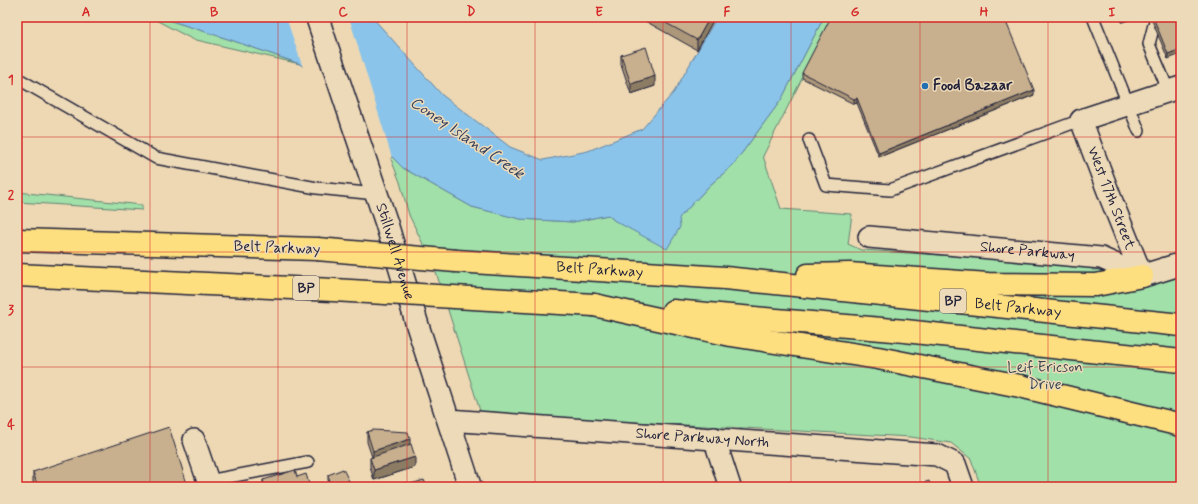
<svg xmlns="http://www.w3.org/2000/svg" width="1198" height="504" font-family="Mynerve,sans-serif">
<rect width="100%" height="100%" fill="#edd8b3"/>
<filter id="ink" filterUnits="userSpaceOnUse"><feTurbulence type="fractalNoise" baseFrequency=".025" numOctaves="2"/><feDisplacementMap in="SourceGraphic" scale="8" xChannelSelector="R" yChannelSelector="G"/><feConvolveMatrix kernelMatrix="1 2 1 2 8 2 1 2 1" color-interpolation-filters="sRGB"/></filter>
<g filter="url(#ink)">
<g fill="#a1e0a8" stroke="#628172">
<polygon points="150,17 159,17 231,40 300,64 192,39"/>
<polygon points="824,17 833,17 763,156 781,209 852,214 848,244 861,250 1096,265 1092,270 1097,270 1181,271 1181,487 981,487 971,459 951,443 911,437 481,414 435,269 409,215 400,182 389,154 403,168 472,207 521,219 573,222 608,215 615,221 679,218 710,185 733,165 781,100"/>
<polygon points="17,192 142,205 142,210 17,202"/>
</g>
<polygon fill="#8bc4ea" stroke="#6183a4" points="159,17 372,17 442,95 510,147 543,160 588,151 642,129 674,92 717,17 824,17 781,100 733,165 710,185 679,218 680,227 667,249 615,221 608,215 573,222 520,219 472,207 403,168 300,64 231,40"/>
<polygon fill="#edd8b3" points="286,17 349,17 393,161 304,71"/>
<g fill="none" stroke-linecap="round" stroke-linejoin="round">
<defs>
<g id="service">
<polyline points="1093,17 1139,131"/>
<polyline points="1156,17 1149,44 1169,92"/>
<polyline points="17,78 156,158 317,188 376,194"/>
<polyline points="809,140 826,185 890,190 1081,120"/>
<polyline points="208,481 308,462"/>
</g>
<g id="minor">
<path id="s1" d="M 869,237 L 1101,258 L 1142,276"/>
<polyline points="1142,276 1111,199 1081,120 1181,87"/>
<path id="s2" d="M 448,420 L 937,455 L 955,464 L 963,487"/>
<polyline points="714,438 730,487"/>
<polyline points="194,440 210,487"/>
</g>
<polyline id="tertiary" points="1142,276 1181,264"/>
<g id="secondary">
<path id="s3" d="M 317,17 L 386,222 L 418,327 L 470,487"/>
</g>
<g id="motorway">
<polyline points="17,240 317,249"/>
<path id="s4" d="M 456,261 L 725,278 L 1181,325"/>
<polyline points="808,275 849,274 988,284 1096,285 1142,276"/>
<polyline points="594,305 731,335 878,358 1020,386 1181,425"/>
<polyline points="673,311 905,331 1181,361"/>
</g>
</defs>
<use href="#service" stroke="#22223b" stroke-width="14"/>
<use href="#minor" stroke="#22223b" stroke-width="24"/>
<use href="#tertiary" stroke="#22223b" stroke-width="25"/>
<use href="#secondary" stroke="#22223b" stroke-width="25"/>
<use href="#motorway" stroke="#22223b" stroke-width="25"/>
<use href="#service" stroke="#eddab8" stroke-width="11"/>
<use href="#minor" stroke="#eddab8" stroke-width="21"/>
<use href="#tertiary" stroke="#eddab8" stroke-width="22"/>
<use href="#secondary" stroke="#eddab8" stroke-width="22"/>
<use href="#motorway" stroke="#fedf80" stroke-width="22"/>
<defs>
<g id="motorway-bridge">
<polyline points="317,249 456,261"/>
<polyline points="17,275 333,290 594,305"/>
</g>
</defs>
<use href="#motorway-bridge" stroke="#22223b" stroke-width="25" stroke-linecap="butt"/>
<use href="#motorway-bridge" stroke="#fedf80" stroke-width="22"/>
</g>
<g fill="#ac977a" stroke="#22223b">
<polygon points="638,17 715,17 697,50"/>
<polygon points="1120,17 1134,17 1134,18 1122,22"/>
<polygon points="1149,17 1181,17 1168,59 1151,18"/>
<polygon points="621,55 655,86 631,94 621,64"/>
<polygon points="802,73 1034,95 879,157 857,103 854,104 802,78"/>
<polygon points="367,432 410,445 415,467 374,480 370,467 370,458 372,457 367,442"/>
<polygon points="33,472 188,487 33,487"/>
<polygon points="328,475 349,486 346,487 330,487 328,480"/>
<polygon points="297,477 310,487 263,487 263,480"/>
</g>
<g fill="#8c7b63" stroke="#22223b">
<polygon points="710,17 715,17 697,50 697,40"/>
<polygon points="1123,17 1134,17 1134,18 1122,22 1122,18"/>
<polygon points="1181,49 1181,54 1168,59 1168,54"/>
<polygon points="655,76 655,86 631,94 631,84"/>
<polygon points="1034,90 1034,95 879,157 879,153"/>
<polygon points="857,98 857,103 854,104 854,99"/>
<polygon points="410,439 410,448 373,460 373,451"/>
<polygon points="415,457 415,467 374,480 374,470"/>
<polygon points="349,481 349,486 346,487 335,487"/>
</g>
<g fill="#c8b08e" stroke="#22223b">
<polygon points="655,17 710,17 697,40"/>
<polygon points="831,17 1004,17 1034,90 879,153 857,98 854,99 802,73"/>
<polygon points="1153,17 1181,17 1181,49 1168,54"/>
<polygon points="646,47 655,76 631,84 621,55"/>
<polygon points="169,427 188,487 38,487 33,472"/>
<polygon points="373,430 408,432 410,439 373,451 367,432"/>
<polygon points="411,444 415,457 374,470 370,458"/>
<polygon points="343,469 349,481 335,487 332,487 328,475"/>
<polygon points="295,470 297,477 306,474 310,487 265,487 263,480"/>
<polygon points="424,480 427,487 401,487"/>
<polygon points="929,481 931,487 911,487"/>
</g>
</g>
<path fill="none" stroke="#d62828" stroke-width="1" stroke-opacity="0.55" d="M 150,17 L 150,487M 278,17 L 278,487M 407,17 L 407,487M 535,17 L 535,487M 663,17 L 663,487M 791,17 L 791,487M 920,17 L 920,487M 1048,17 L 1048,487M 17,137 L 1181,137M 17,252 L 1181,252M 17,367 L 1181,367"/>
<circle fill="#1f6fb2" stroke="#eddab8" stroke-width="1.5" cx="925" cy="86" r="4"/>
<g text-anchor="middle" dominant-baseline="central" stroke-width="3" stroke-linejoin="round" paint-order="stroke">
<g fill="#eddab8" stroke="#5f5960" stroke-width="1">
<rect x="293" y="276" width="26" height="24" rx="3"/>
<rect x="940" y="289" width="26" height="24" rx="3"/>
</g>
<g font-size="14" font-weight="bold" fill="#22223b">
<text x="306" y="288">BP</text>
<text x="953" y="301">BP</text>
</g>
<g font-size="15" font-weight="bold" fill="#22223b" stroke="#eddab8" text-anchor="start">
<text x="933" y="86">Food Bazaar</text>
</g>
<g font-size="15" fill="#22223b" stroke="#eddab8">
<text transform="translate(1111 198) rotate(69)">West 17th Street</text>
<text transform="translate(277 248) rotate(2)">Belt Parkway</text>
<text stroke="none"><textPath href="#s1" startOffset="159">Shore Parkway</textPath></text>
<text stroke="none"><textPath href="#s3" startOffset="247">Stillwell Avenue</textPath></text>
<text stroke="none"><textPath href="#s4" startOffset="144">Belt Parkway</textPath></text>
<text stroke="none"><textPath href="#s4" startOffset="564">Belt Parkway</textPath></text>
<text stroke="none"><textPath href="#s2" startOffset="255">Shore Parkway North</textPath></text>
</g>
<g font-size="15" fill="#3b4851" stroke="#eddab8">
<text x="1045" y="368">Leif Ericson<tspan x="1045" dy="17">Drive</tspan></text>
</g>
<g font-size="16" font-style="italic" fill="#37425e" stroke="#eddab8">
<text transform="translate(467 138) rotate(34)">Coney Island Creek</text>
</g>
</g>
<rect width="1198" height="504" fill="none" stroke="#eddab8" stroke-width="44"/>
<rect x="22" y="22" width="1154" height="460" fill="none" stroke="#d62828" stroke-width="1.5"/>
<g font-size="13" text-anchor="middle" font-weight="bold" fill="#d62828">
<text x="86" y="16">A</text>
<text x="214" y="16">B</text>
<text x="343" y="16">C</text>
<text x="471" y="16">D</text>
<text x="599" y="16">E</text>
<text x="727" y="16">F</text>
<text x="855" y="16">G</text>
<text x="984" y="16">H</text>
<text x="1112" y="16">I</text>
<text x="11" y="84">1</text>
<text x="11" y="199">2</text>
<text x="11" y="314">3</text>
<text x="11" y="429">4</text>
</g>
</svg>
